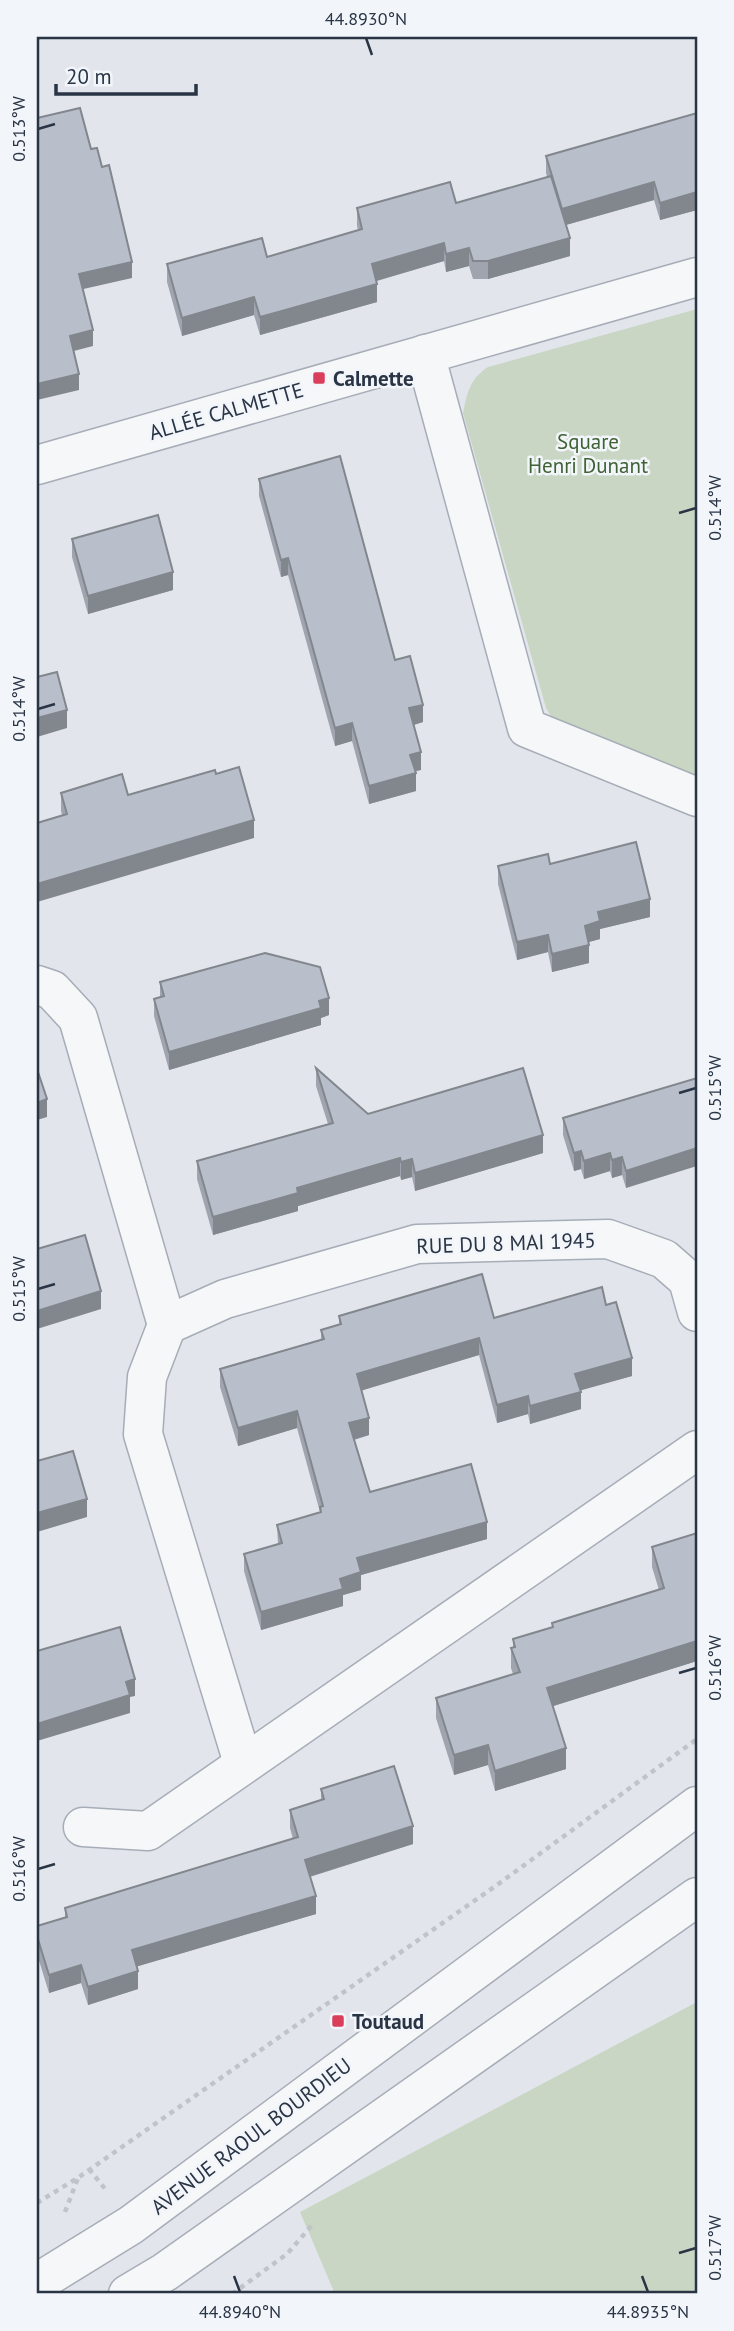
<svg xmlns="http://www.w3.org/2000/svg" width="734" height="2331" font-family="'PT Sans',sans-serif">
<rect width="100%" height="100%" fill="#e2e6ec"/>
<g fill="#c8d6c3">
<path d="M 697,309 L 697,775 L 689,777 L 555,723 L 546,708 L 463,413 C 467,392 470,379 488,367 Z"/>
<polygon points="697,2002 697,2294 335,2294 300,2212"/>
</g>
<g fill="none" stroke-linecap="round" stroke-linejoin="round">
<defs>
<g id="minor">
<polyline points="425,354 527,728 697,797"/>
<polyline points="37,465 697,277"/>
<polyline points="37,985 52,990 78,1018 167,1325"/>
<polyline points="243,1763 143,1434 147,1377 167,1325 225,1299 417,1244 608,1239 664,1259 688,1280 697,1312"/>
<polyline points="83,1827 148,1831 697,1450"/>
</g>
<g id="tertiary">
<polyline points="37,2283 131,2225 697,1806"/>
<polyline points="128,2294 165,2272 697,1897"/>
</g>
</defs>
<use href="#minor" stroke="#a7adb7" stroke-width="41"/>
<use href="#tertiary" stroke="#a7adb7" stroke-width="41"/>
<g stroke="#c0c4ca" stroke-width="4.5" stroke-dasharray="5 5" stroke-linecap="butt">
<polyline points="89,2169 106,2190"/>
<polyline points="37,2203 79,2177 497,1885 697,1739"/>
<polyline points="65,2212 78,2178"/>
<polyline points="232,2294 287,2254 313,2224"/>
</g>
<use href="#minor" stroke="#f5f7f9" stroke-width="38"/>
<use href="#tertiary" stroke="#f5f7f9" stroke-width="38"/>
</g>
<g fill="#9fa4ae">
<polygon points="697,113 697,210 660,220 654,200 566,225 570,256 488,279 473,279 469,266 446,272 444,261 377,281 377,302 260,335 254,315 182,336 167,282 167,264 267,257 358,230 357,226 357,208 456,203 547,177 546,173 546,156"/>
<polygon points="259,479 395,660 423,722 414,725 421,770 415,771 416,791 369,804 352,741 335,746 288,575 281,577 259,496"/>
<polygon points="72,539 173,590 88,614 72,557"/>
<polygon points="216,774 254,838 62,815 61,811 61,793 128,795"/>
<polygon points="550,864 650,917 600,929 600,939 589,942 589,963 552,972 548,952 517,960 498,884 498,866"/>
<polygon points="160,982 329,1015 321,1018 321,1025 169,1070 154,1016 154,999 160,997"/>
<polygon points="316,1068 368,1114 543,1153 415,1191 412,1177 401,1180 400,1176 298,1206 298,1211 213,1235 197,1179 197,1161 328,1124 316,1086"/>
<polygon points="697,1078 626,1188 622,1175 612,1178 610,1171 584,1179 581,1169 574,1171 563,1135 563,1118"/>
<polygon points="606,1305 632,1376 580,1390 581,1409 530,1424 528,1414 497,1423 479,1355 361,1390 369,1435 354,1440 370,1492 487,1539 361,1575 361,1590 343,1595 343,1606 261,1630 244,1571 244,1554 278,1544 277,1525 320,1512 297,1428 238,1446 220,1387 220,1369 321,1340 321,1330 339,1325 339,1316 494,1318"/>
<polygon points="697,1533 697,1661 553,1706 566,1769 495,1791 488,1765 454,1775 436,1718 436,1698 513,1674 511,1668 511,1648 513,1648 513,1639 552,1627 552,1623 659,1590 652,1567 652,1547"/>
<polygon points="321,1789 413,1844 310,1877 316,1914 137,1966 138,1989 88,2005 81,1983 49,1993 37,1954 37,1926 65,1918 65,1908 293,1839 290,1828 290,1810 321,1800"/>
</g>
<g fill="#82868d">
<polygon points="37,37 49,37 37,40"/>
<polygon points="654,182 654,200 562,226 562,209"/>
<polygon points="697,192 697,210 660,220 660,203"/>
<polygon points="570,238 570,256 488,279 488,261"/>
<polygon points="444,243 444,261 372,282 372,264"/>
<polygon points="469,248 469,266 446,272 446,254"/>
<polygon points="132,262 132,278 79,290 79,274"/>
<polygon points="377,284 377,302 260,335 260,317"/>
<polygon points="254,297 254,315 182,336 182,318"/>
<polygon points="93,330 93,346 70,352 70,336"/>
<polygon points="79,374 79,390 37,400 37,384"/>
<polygon points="288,558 288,575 281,577 281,560"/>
<polygon points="173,572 173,590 88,614 88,596"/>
<polygon points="423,705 423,722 409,726 409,708"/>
<polygon points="67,710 67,728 37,737 37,718"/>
<polygon points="352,723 352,741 335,746 335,728"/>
<polygon points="421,752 421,770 410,772 410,755"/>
<polygon points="416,773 416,791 369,804 369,786"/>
<polygon points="254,820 254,838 37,902 37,884"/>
<polygon points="650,899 650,917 600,929 600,939 585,943 585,926 598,912"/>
<polygon points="548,935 548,952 517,960 517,942"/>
<polygon points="589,945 589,963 552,972 552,954"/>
<polygon points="329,998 329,1015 321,1018 321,1025 169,1070 169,1052"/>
<polygon points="47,1099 47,1117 37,1120 37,1103"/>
<polygon points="543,1135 543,1153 415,1191 415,1173"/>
<polygon points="697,1148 697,1166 626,1188 626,1171"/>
<polygon points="581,1151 581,1169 574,1171 574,1153"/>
<polygon points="610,1153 610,1171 584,1179 584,1161"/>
<polygon points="622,1157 622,1175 612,1178 612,1160"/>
<polygon points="400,1158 400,1176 298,1206 298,1211 213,1235 213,1217 297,1188"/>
<polygon points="412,1159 412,1177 401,1180 401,1162"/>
<polygon points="101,1291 101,1309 37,1329 37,1311"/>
<polygon points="479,1338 479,1355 357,1392 357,1374"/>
<polygon points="632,1358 632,1376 575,1392 575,1374"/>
<polygon points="581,1392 581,1409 530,1424 530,1406"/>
<polygon points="528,1396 528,1414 497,1423 497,1405"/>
<polygon points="297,1411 297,1428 238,1446 238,1428"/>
<polygon points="369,1418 369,1435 349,1441 349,1423"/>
<polygon points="87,1499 87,1517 37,1532 37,1513"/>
<polygon points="487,1522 487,1539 361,1575 361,1590 343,1595 343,1606 261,1630 261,1612 340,1579 357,1558"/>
<polygon points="697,1641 697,1661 547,1708 547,1688"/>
<polygon points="135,1679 135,1696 130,1697 130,1713 37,1741 37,1724 126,1682"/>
<polygon points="488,1745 488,1765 454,1775 454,1755"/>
<polygon points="566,1748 566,1769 495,1791 495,1771"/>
<polygon points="413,1826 413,1844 305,1878 305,1860"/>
<polygon points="316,1896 316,1914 132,1968 132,1950"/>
<polygon points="81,1965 81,1983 49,1993 49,1975"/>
<polygon points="138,1971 138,1989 88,2005 88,1987"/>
</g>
<g fill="#b9bfca" stroke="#82868d" stroke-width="2">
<polygon points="80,108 91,149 97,148 102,167 109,165 132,262 79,274 93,330 70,336 79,374 37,384 37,118"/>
<polygon points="697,113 697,192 660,203 654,182 562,209 546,156"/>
<polygon points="551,176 570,238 488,261 473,261 469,248 446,254 444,243 372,264 377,284 282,311 260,317 254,297 182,318 167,264 262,238 267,257 362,229 357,208 450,182 456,203"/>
<polygon points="340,456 395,660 410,656 423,705 409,708 421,752 410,755 416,773 369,786 352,723 335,728 288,558 281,560 259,479"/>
<polygon points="158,515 173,572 88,596 72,539"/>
<polygon points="57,672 67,710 37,718 37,677"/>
<polygon points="239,767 254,820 37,884 37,823 67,814 61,793 122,774 128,795 215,770 216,774"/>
<polygon points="636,842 650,899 598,912 600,921 585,926 589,945 552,954 548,935 517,942 498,866 548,854 550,864"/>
<polygon points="265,953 320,967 329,998 319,1001 321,1008 169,1052 154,999 164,996 160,982"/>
<polygon points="316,1068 368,1114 523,1068 543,1135 415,1173 412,1159 401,1162 400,1158 297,1188 298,1193 213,1217 197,1161 333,1123"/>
<polygon points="37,1069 47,1099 37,1103"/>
<polygon points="697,1078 697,1148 626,1171 622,1157 612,1160 610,1153 584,1161 581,1151 574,1153 563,1118"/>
<polygon points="85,1235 101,1291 37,1311 37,1249"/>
<polygon points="482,1274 494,1318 602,1287 606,1305 616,1302 632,1358 575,1374 581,1392 530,1406 528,1396 497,1405 479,1338 357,1374 369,1418 349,1423 370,1492 471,1464 487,1522 357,1558 361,1572 340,1579 343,1589 261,1612 244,1554 282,1543 277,1525 321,1512 320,1507 323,1506 297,1411 238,1428 220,1369 324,1339 321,1330 341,1324 339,1316"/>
<polygon points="73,1451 87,1499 37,1513 37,1461"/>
<polygon points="697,1533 697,1641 547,1688 566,1748 495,1771 488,1745 454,1755 436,1698 520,1672 511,1648 515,1647 513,1639 553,1627 552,1623 664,1588 652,1547"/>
<polygon points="120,1627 135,1679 126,1682 130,1695 37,1724 37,1651"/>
<polygon points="394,1766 413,1826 305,1860 316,1896 132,1950 138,1971 88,1987 81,1965 49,1975 37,1936 37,1926 67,1917 65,1908 298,1837 290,1810 324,1799 321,1789"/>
</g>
<path fill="none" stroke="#293445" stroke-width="2.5" d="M 366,38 L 372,55M 38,129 L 55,124M 679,513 L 696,508M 38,709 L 55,704M 679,1093 L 696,1088M 38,1289 L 55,1284M 679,1673 L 696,1668M 38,1869 L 55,1864M 679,2253 L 696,2248M 234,2276 L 240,2292M 642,2276 L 648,2292"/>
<g fill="#d93e5b" stroke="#f2f5f9" stroke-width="2.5">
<rect x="312" y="371" width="14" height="14" rx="3.5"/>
<rect x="331" y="2014" width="14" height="14" rx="3.5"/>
</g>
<g text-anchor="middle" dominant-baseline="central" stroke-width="5" stroke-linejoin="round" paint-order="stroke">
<g font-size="21" font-weight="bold" fill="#293445" stroke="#f2f5f9" text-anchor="start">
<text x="333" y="378">Calmette</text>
<text x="352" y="2021">Toutaud</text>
</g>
<g font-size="21" fill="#293445" stroke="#f2f5f9">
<text transform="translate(226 411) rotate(-16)">ALLÉE CALMETTE</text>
<text transform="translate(506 1243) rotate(-2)">RUE DU 8 MAI 1945</text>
<text transform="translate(251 2136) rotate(-37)">AVENUE RAOUL BOURDIEU</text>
</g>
<g font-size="21" fill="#3f6235" stroke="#f2f5f9">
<text x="588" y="441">Square<tspan x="588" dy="24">Henri Dunant</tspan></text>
</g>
</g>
<rect width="734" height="2331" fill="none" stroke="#f2f5f9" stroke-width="77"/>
<path d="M56 84v10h140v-10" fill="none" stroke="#293445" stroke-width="3.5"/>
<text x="66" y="84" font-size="21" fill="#293445" stroke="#f2f5f9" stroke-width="5" paint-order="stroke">20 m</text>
<rect x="38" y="38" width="658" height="2254" fill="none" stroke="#293445" stroke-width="2.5"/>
<g font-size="18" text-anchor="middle" fill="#293445">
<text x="366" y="25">44.8930°N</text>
<text transform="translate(19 129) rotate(-90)" y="6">0.513°W</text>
<text transform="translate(715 508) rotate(-90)" y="6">0.514°W</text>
<text transform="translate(19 709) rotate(-90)" y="6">0.514°W</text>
<text transform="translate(715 1088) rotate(-90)" y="6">0.515°W</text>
<text transform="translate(19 1289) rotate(-90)" y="6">0.515°W</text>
<text transform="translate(715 1668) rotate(-90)" y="6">0.516°W</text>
<text transform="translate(19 1869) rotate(-90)" y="6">0.516°W</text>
<text transform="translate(715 2248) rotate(-90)" y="6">0.517°W</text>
<text x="240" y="2318">44.8940°N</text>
<text x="648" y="2318">44.8935°N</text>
</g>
</svg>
